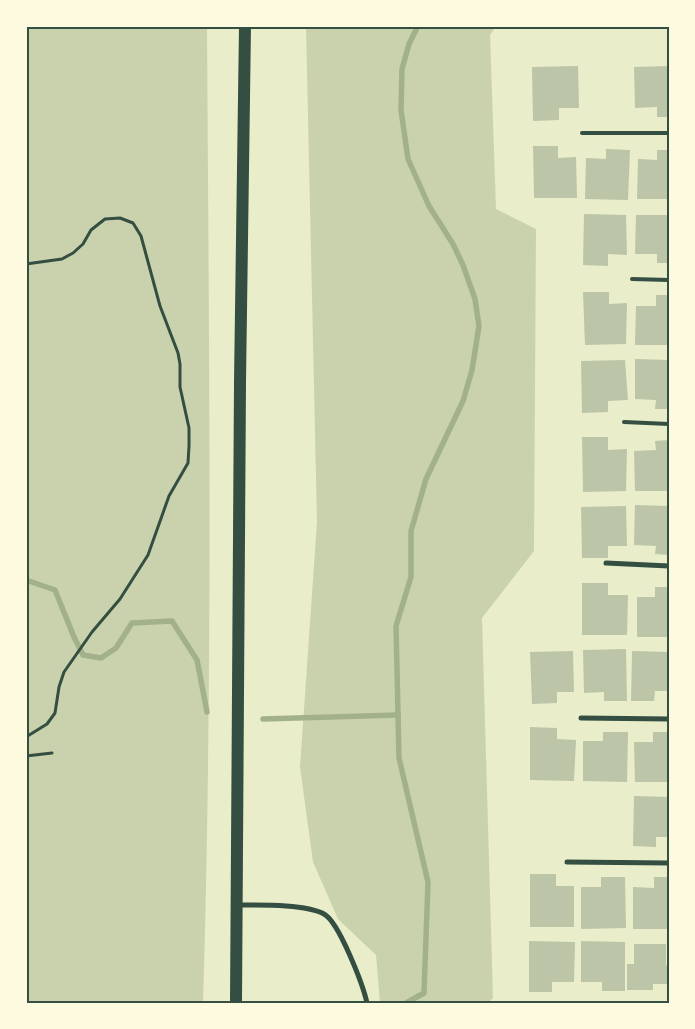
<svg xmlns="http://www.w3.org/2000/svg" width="695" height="1029" font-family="'Times New Roman',serif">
<rect width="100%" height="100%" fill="#e9edc9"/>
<g fill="#cad2ad">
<path d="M 26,26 L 207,26 C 209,352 213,677 203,1003 L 26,1003 Z"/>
<polygon points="306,26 496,26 490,35 496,209 536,229 534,551 482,618 493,998 488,1003 380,1003 376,955 338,919 313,862 300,767 317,522"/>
</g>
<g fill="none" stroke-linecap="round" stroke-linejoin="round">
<g stroke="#a3b18a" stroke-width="5.5">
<polyline points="26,580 55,590 74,637 83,655 101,658 116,648 132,623 172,621 197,660 207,712"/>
<polyline points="263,719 398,715"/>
<polyline points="406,1003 424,993 428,882 399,758 396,626 411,577 411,531 426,479 463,401 472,370 479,326 475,299 463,265 453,244 429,206 408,159 401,110 402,69 409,44 418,26"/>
</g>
</g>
<g fill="#bcc5a7">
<polygon points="578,66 579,108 559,108 559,120 533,121 532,67"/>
<polygon points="669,66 669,117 657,117 657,107 635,108 634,67"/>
<polygon points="533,146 558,146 558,158 576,157 577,198 534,198"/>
<polygon points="606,149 630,150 628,200 585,199 586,158 606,159"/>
<polygon points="657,150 669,150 669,199 637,199 638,159 657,160"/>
<polygon points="584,214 626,215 627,255 608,254 608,266 583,265"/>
<polygon points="636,215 669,215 669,263 657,263 657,254 635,254"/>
<polygon points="583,292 609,292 609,304 627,303 626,344 585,345"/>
<polygon points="656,295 669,295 669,345 635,345 636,306 656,306"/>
<polygon points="635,359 669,360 669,409 655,409 656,400 635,399"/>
<polygon points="625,360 628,400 608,401 608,412 582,413 581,361"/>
<polygon points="582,437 608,437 608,450 627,449 626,491 583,492"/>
<polygon points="669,440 669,491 635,491 634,451 656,450 655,441"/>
<polygon points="635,505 669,506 669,555 655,554 656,546 634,545"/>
<polygon points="626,506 627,546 608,546 608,558 582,558 581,507"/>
<polygon points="582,583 608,583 608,595 628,595 627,635 582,635"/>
<polygon points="655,587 669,587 669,637 637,637 637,597 655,597"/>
<polygon points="626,649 627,701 604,701 604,692 584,693 583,650"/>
<polygon points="573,651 574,692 557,692 557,703 532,704 530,652"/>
<polygon points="632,651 669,652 669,691 655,691 654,701 631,701"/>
<polygon points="530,727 557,728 557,739 576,740 574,781 530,780"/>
<polygon points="603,732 628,732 627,782 583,781 583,741 603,741"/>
<polygon points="653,732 669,732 669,782 635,782 634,742 653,742"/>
<polygon points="634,796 669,797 669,837 656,837 656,847 633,846"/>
<polygon points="530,874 556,874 556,886 574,886 574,927 530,927"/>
<polygon points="601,877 625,877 626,928 581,929 581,887 601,887"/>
<polygon points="654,877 669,877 669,929 633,929 633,887 654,888"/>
<polygon points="529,941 575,942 574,982 552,982 552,992 529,992"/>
<polygon points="581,941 625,942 625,991 602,991 602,982 581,982"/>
<polygon points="634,944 666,944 666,965 669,965 669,984 653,984 653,990 627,990 627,964 634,964"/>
</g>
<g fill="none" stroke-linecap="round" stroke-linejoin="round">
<g stroke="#344e41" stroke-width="3">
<polyline points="26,264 62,259 73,253 83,244 91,230 105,219 120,218 133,223 141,236 160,306 178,353 180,364 180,387 189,428 189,446 188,463 169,496 148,555 120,599 92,632 64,672 59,687 55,713 47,724 26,737"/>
<polyline points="26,756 52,753"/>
</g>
<g stroke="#344e41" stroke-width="4">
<polyline points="582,133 669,133"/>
<polyline points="632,279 669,280"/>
<polyline points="624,422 669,424"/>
</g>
<g stroke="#344e41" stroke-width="5">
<polyline points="606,563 669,566"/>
<polyline points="581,718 669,719"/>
<polyline points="567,862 669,863"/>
<path d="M 237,905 C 259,905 306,904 324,914 C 339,922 363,985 367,1003"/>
</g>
<polyline stroke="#344e41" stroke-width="12" points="236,1003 240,382 245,26"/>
</g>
<rect width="695" height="1029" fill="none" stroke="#fefae0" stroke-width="55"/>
<rect x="28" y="28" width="640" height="974" fill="none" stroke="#344e41" stroke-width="2"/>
</svg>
